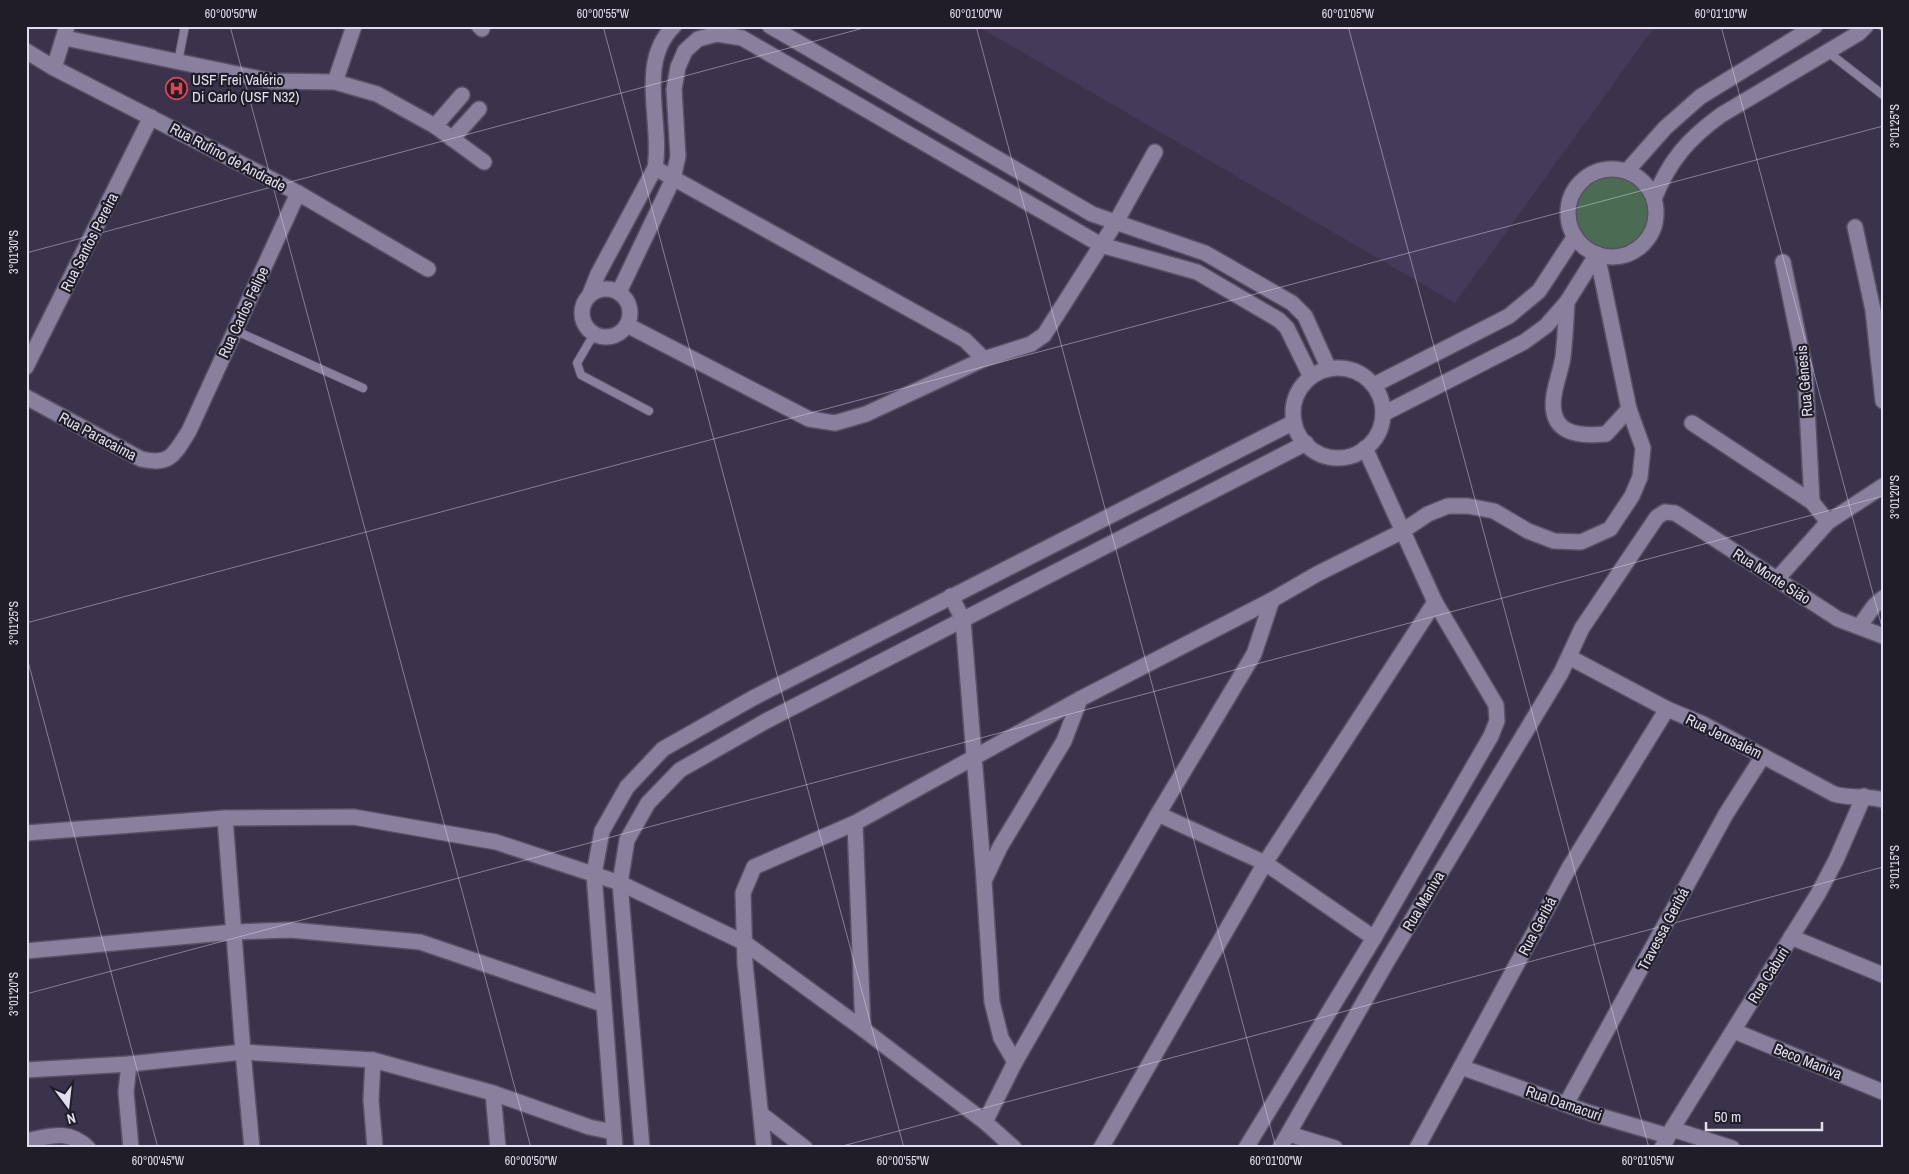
<svg xmlns="http://www.w3.org/2000/svg" width="1909" height="1174" font-family="'Archivo Narrow',sans-serif">
<rect width="100%" height="100%" fill="#3b324b"/>
<polygon fill="#453a5a" points="977,26 1655,26 1455,303"/>
<circle fill="#4b6b52" cx="1613" cy="213" r="37"/>
<g fill="none" stroke-linecap="round" stroke-linejoin="round">
<defs>
<g id="lane">
<polyline points="1882,26 1883,27"/>
<polyline points="1828,52 1883,95"/>
<polyline points="178,62 185,26"/>
<polyline points="234,330 363,388"/>
<polyline points="594,334 577,363 581,375 649,411"/>
</g>
<g id="street">
<polyline points="479,26 482,29"/>
<polyline points="770,26 1092,214 1205,253 1292,303 1305,316 1329,369"/>
<polyline points="65,38 271,81 335,82 377,94 435,126 484,162"/>
<polyline points="26,51 54,68 298,193 428,269"/>
<polyline points="54,68 67,26"/>
<polyline points="335,82 354,26"/>
<polyline points="435,126 462,95"/>
<polyline points="452,139 479,109"/>
<polyline points="655,168 965,340 984,359"/>
<circle cx="1612" cy="213" r="44"/>
<polyline points="1627,171 1665,128 1700,97 1815,26"/>
<path d="M 1654,199 C 1669,161 1688,139 1721,115 L 1859,33 L 1866,26"/>
<polyline points="1855,227 1873,310 1883,401"/>
<polyline points="1783,262 1805,369 1812,502"/>
<circle cx="606" cy="313" r="24"/>
<polyline points="619,292 673,179 678,156 674,89 678,67 685,51 698,39 717,34 742,38 1101,245 1197,272 1279,320 1287,328 1311,377"/>
<path d="M 590,294 L 598,274 L 655,168 C 663,123 636,63 674,26"/>
<path d="M 1567,302 C 1566,320 1565,339 1563,357 C 1561,370 1556,382 1554,395 C 1548,433 1576,437 1606,434 L 1629,409"/>
<polyline points="627,325 809,419 835,423 866,414 984,359 1031,344 1044,335 1116,222 1155,152"/>
<polyline points="26,367 151,117"/>
<circle cx="1338" cy="413" r="45"/>
<polyline points="1374,385 1509,316 1539,291 1575,236"/>
<path d="M 26,397 L 141,459 C 170,466 174,455 189,431 L 298,193"/>
<polyline points="1383,414 1524,342 1546,326 1567,302 1597,254"/>
<polyline points="1692,423 1812,502 1828,522"/>
<polyline points="1777,579 1828,522 1883,486"/>
<polyline points="951,596 963,620 984,879"/>
<polyline points="1859,627 1874,606 1883,598"/>
<path d="M 1569,657 L 1667,709 L 1703,724 L 1834,794 C 1850,799 1866,795 1883,800"/>
<polyline points="1158,814 1265,863 1374,938"/>
<polyline points="225,818 243,1052 252,1148"/>
<polyline points="855,823 863,1029"/>
<polyline points="26,833 225,818 354,817 496,842 620,883 745,943 863,1029 985,1122 1014,1148"/>
<polyline points="1791,937 1883,975"/>
<polyline points="26,951 234,932 291,930 420,942 602,1004"/>
<polyline points="1734,1031 1883,1092"/>
<polyline points="373,1060 371,1100 375,1148"/>
<polyline points="1015,1062 1001,1038 992,1002 984,881 1000,847 1064,741 1080,699 1272,600 1317,574 1401,532 1428,514 1448,506 1468,506 1494,511 1528,531 1554,541 1581,542 1610,529 1632,496 1640,477 1643,448 1629,409 1597,254"/>
<polyline points="129,1064 126,1092 131,1148"/>
<polyline points="1461,1067 1590,1113 1668,1136"/>
<polyline points="26,1070 129,1064 243,1052 373,1060 493,1093 589,1127 613,1132"/>
<polyline points="493,1093 498,1148"/>
<polyline points="1566,1104 1726,814 1763,756"/>
<polyline points="761,1114 805,1148"/>
<polyline points="985,1122 1015,1062 1158,814 1254,654 1272,600"/>
<polyline points="1672,1129 1732,1148"/>
<polyline points="1289,1134 1335,1148"/>
<path d="M 26,1141 C 50,1136 69,1129 88,1148"/>
<polyline points="615,1148 594,874 602,831 627,787 663,749 753,698 1294,422"/>
<polyline points="642,1148 620,883 627,840 648,803 680,770 766,721 1306,443"/>
<polyline points="764,1148 745,963 743,893 754,867 855,823 1080,699"/>
<polyline points="1101,1148 1265,863 1435,602"/>
<polyline points="1246,1148 1374,938 1491,736 1497,721 1496,705 1435,602 1365,448"/>
<polyline points="1280,1148 1389,958 1561,673 1582,628 1657,517 1665,512 1675,513 1838,619 1883,636"/>
<polyline points="1417,1148 1569,868 1667,709"/>
<polyline points="1662,1148 1672,1129 1818,894 1836,860 1864,796"/>
</g>
</defs>
<use href="#lane" stroke="#585065" stroke-width="10"/>
<use href="#street" stroke="#585065" stroke-width="18"/>
<use href="#lane" stroke="#89809d" stroke-width="8"/>
<use href="#street" stroke="#89809d" stroke-width="15"/>
</g>
<path fill="none" stroke="#e3deee" stroke-width="1" stroke-opacity="0.45" d="M 230,26 L 531,1148M 603,26 L 904,1148M 976,26 L 1276,1148M 1348,26 L 1649,1148M 1721,26 L 1883,631M 26,253 L 871,26M 26,623 L 1883,126M 26,654 L 158,1148M 26,994 L 1883,496M 835,1148 L 1883,867"/>
<defs>
<symbol id="hospital-ring" viewBox="-11 -11 22 22"><circle r="9.5" fill="#201c28" stroke="#e0444e" stroke-width="1.5"/><path d="M-5-5h3v3.5h4V-5h3V5h-3V1.5h-4V5h-3Z" fill="#e0444e"/></symbol>
</defs>
<g fill-rule="evenodd">
<use href="#hospital-ring" x="164" y="76" width="25" height="25"/>
</g>
<g text-anchor="middle" dominant-baseline="central" stroke-width="4.5" stroke-linejoin="round" paint-order="stroke">
<g font-size="15" fill="#e3deee" stroke="#201c28" text-anchor="start">
<text x="192" y="79">USF Frei Valério<tspan x="192" dy="17">Di Carlo (USF N32)</tspan></text>
</g>
<g font-size="15" fill="#e3deee" stroke="#201c28">
<text transform="translate(228 157) rotate(28)">Rua Rufino de Andrade</text>
<text transform="translate(89 242) rotate(-63)">Rua Santos Pereira</text>
<text transform="translate(243 312) rotate(-65)">Rua Carlos Felipe</text>
<text transform="translate(1804 381) rotate(-95)">Rua Gênesis</text>
<text transform="translate(98 436) rotate(28)">Rua Paracaima</text>
<text transform="translate(1772 576) rotate(33)">Rua Monte Sião</text>
<text transform="translate(1724 736) rotate(26)">Rua Jerusalém</text>
<text transform="translate(1423 901) rotate(-59)">Rua Maniva</text>
<text transform="translate(1537 926) rotate(-62)">Rua Geribá</text>
<text transform="translate(1663 929) rotate(-62)">Travessa Geribá</text>
<text transform="translate(1768 975) rotate(-58)">Rua Caburi</text>
<text transform="translate(1808 1061) rotate(22)">Beco Maniva</text>
<text transform="translate(1564 1103) rotate(19)">Rua Damacuri</text>
</g>
</g>
<rect width="1909" height="1174" fill="none" stroke="#201c28" stroke-width="55"/>
<g transform="translate(68 1106) rotate(165)" stroke="#201c28" stroke-width="4" paint-order="stroke">
<path d="M0-4L9 19L0 12L-9 19Z" fill="#e3deee"/>
<text y="-8" font-size="14" font-weight="bold" text-anchor="middle" fill="#e3deee">N</text>
</g>
<path d="M1706 1122v8h116v-8" fill="none" stroke="#e3deee" stroke-width="2.5"/>
<text x="1714" y="1122" font-size="15" fill="#e3deee" stroke="#201c28" stroke-width="4" paint-order="stroke">50 m</text>
<rect x="28" y="28" width="1854" height="1118" fill="none" stroke="#e3deee" stroke-width="2"/>
<g font-size="12" text-anchor="middle" fill="#e3deee">
<text x="231" y="18">60°00'50"W</text>
<text x="603" y="18">60°00'55"W</text>
<text x="976" y="18">60°01'00"W</text>
<text x="1348" y="18">60°01'05"W</text>
<text x="1721" y="18">60°01'10"W</text>
<text transform="translate(1895 126) rotate(-90)" y="4">3°01'25"S</text>
<text transform="translate(14 252) rotate(-90)" y="4">3°01'30"S</text>
<text transform="translate(1895 497) rotate(-90)" y="4">3°01'20"S</text>
<text transform="translate(14 623) rotate(-90)" y="4">3°01'25"S</text>
<text transform="translate(1895 867) rotate(-90)" y="4">3°01'15"S</text>
<text transform="translate(14 994) rotate(-90)" y="4">3°01'20"S</text>
<text x="158" y="1165">60°00'45"W</text>
<text x="531" y="1165">60°00'50"W</text>
<text x="903" y="1165">60°00'55"W</text>
<text x="1276" y="1165">60°01'00"W</text>
<text x="1648" y="1165">60°01'05"W</text>
</g>
</svg>
